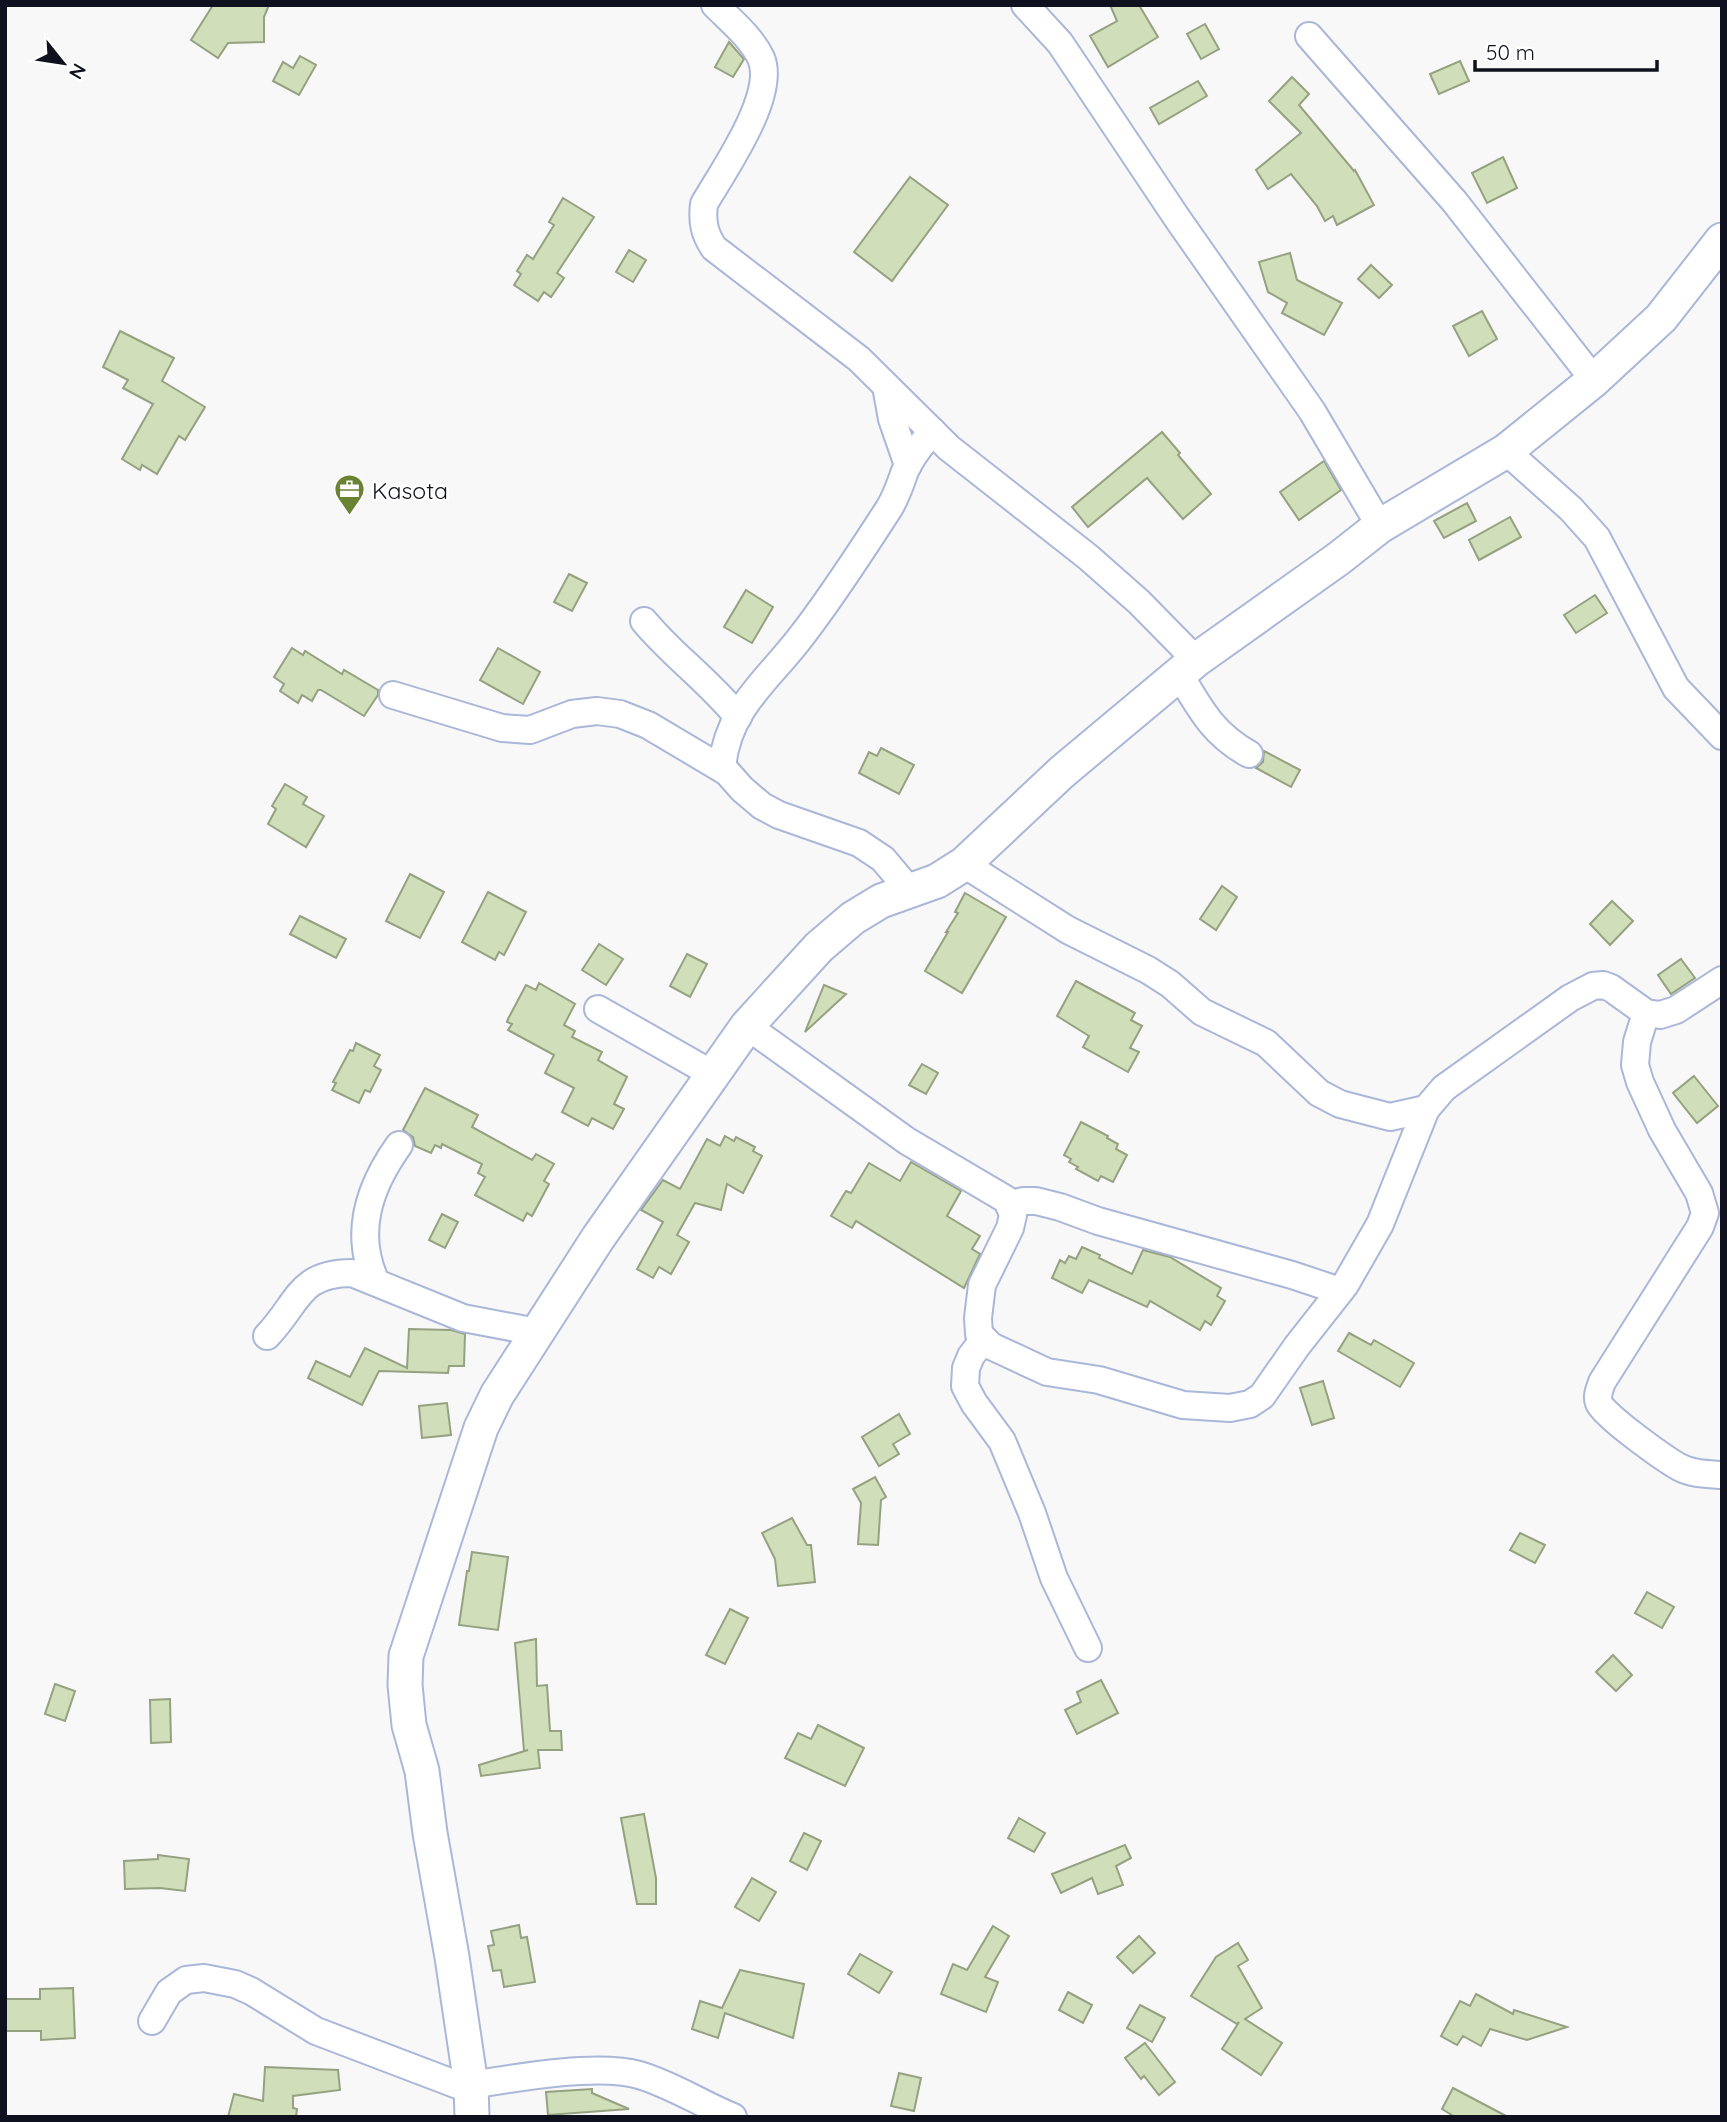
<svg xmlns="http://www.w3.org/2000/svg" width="1727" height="2122" font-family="Quicksand,sans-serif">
<rect width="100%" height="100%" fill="#f8f8f8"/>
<g fill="#d0deba" stroke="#95a180" stroke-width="2">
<polygon points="213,5 269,5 264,17 264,42 228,43 218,58 191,40"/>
<polygon points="1110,5 1139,5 1158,37 1108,67 1090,36 1117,21"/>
<polygon points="1205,24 1219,49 1201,59 1187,34"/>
<polygon points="729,42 744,59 733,77 715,67"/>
<polygon points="300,56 316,65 299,95 273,81 283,62 293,68"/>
<polygon points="1460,61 1469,81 1439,94 1430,74"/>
<polygon points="1292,77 1309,94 1299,105 1354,171 1355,170 1374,205 1337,225 1333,216 1325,221 1317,206 1291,174 1268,189 1256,170 1301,133 1269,101"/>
<polygon points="1198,81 1207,96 1159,124 1150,108"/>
<polygon points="1503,157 1517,188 1487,203 1472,173"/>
<polygon points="910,177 948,205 892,281 854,252"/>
<polygon points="563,198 594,217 557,273 564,278 551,297 544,292 538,301 514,285 521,274 517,271 527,255 533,259 554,225 549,222"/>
<polygon points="629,250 646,260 633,282 616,272"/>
<polygon points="1290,253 1297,280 1342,303 1324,335 1282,313 1287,303 1268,292 1259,262"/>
<polygon points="1371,265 1392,285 1379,298 1358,279"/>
<polygon points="1482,311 1497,339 1469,356 1453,326"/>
<polygon points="120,331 174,358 162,381 205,407 185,440 179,436 157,474 142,465 140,470 122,459 153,404 123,388 128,380 103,367"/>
<polygon points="1162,432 1180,453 1178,455 1211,494 1183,519 1147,478 1088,527 1072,507"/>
<polygon points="1324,461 1341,490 1299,520 1280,492"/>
<polygon points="1467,503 1476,521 1444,538 1434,521"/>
<polygon points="1510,517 1521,537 1479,560 1469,540"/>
<polygon points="569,574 587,583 572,611 554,602"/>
<polygon points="746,590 773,607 752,643 724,627"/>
<polygon points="1595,595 1607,613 1576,633 1564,615"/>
<polygon points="292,648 303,655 305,651 342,674 344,670 378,690 378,695 364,716 321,690 318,690 312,701 302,695 298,703 280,691 284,684 274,677"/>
<polygon points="498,648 540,672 523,704 480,680"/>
<polygon points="881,748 914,765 899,794 859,773 869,752 877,756"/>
<polygon points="1264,751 1300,770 1291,787 1256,768 1263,762"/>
<polygon points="285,784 307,797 303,804 324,816 306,847 268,824 276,809 272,806"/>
<polygon points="410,874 444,892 420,938 386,921"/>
<polygon points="1222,886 1237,897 1216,930 1200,919"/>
<polygon points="488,892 526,912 504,955 499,952 495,960 462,942"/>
<polygon points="965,893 1006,917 962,993 925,971 948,932 946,932 958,913 955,912"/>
<polygon points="1612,901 1633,921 1610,945 1590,924"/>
<polygon points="300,916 346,939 336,958 290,934"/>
<polygon points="599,944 623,959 606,985 582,970"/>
<polygon points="687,954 707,964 690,997 670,986"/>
<polygon points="1681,959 1695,978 1671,994 1658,975"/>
<polygon points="1076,981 1135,1013 1131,1020 1142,1026 1130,1048 1139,1052 1128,1072 1083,1047 1089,1036 1057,1016"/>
<polygon points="539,983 575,1004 564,1025 575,1031 572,1037 602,1052 598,1060 627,1077 614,1104 624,1109 613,1129 592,1118 588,1126 562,1112 574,1088 545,1073 554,1055 508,1030 512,1024 507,1022 508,1019 526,985 536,990"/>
<polygon points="824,985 846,994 805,1032"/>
<polygon points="356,1043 380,1055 374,1066 381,1070 370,1092 365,1090 359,1103 332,1090 336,1083 333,1082 350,1050 353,1051"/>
<polygon points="922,1064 938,1073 926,1094 909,1085"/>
<polygon points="1694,1076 1718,1106 1697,1123 1673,1093"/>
<polygon points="425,1088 478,1115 472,1127 532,1160 536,1154 554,1164 544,1181 549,1184 532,1216 527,1213 523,1221 475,1195 485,1177 478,1173 482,1164 442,1144 441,1148 435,1145 431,1153 415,1146 413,1137 403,1130"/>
<polygon points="1081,1122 1108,1136 1107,1138 1118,1144 1116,1149 1127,1155 1113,1182 1101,1176 1098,1181 1076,1169 1078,1167 1069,1162 1071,1159 1064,1155"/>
<polygon points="725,1136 734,1141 736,1137 755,1147 753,1151 762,1156 743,1193 727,1184 721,1210 695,1203 677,1235 689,1242 671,1274 659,1267 653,1278 637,1269 663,1222 641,1210 663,1180 680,1189 707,1139 720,1146"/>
<polygon points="911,1162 961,1191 947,1216 980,1236 972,1249 980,1254 964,1288 856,1221 852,1228 831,1216 846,1191 851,1193 869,1163 900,1181"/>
<polygon points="442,1214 458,1222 445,1248 429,1240"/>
<polygon points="1082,1247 1100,1255 1099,1258 1132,1274 1143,1250 1170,1257 1221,1288 1217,1296 1225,1301 1211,1325 1205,1321 1200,1330 1150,1301 1147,1307 1089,1280 1082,1293 1052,1278 1060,1260 1065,1263 1069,1256 1076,1259"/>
<polygon points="409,1329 451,1330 465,1334 464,1366 449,1366 448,1373 379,1371 362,1405 308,1378 316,1361 350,1377 365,1348 407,1368"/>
<polygon points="1349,1333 1371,1345 1374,1340 1414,1363 1400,1387 1338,1351"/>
<polygon points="1323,1381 1334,1418 1312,1425 1300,1388"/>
<polygon points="447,1403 451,1435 422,1438 419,1406"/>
<polygon points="899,1414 910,1434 893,1444 899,1454 879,1466 862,1437"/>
<polygon points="875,1477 886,1497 881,1500 878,1545 858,1544 861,1503 853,1489"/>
<polygon points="792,1518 807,1545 811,1545 815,1582 778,1586 775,1559 762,1533"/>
<polygon points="1520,1533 1545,1545 1535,1563 1510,1550"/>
<polygon points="472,1552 508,1557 498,1630 459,1625 467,1571 469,1571"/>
<polygon points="1647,1592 1674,1607 1662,1628 1635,1613"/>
<polygon points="730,1609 748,1618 725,1664 706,1655"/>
<polygon points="536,1639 537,1686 547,1685 550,1731 561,1731 562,1750 538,1750 540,1768 481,1776 479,1765 528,1750 524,1751 515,1643"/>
<polygon points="1613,1655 1632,1675 1616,1691 1596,1672"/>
<polygon points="1101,1680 1118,1713 1077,1734 1065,1710 1081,1702 1077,1692"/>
<polygon points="55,1684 75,1691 65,1721 45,1714"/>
<polygon points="170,1699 171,1742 151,1743 150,1700"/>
<polygon points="818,1725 864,1748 845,1786 785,1758 798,1733 811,1739"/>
<polygon points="644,1814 656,1878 656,1904 637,1904 621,1818"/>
<polygon points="1019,1818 1045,1833 1034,1852 1008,1838"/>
<polygon points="804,1833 821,1841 807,1870 790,1861"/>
<polygon points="1125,1845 1131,1858 1116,1866 1123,1885 1098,1894 1092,1878 1061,1893 1052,1874"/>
<polygon points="158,1855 189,1859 185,1891 160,1888 125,1889 124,1861 158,1859"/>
<polygon points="752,1878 776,1892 759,1921 735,1907"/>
<polygon points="519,1925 521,1938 527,1937 535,1982 504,1987 501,1970 493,1971 488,1946 494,1945 491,1931"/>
<polygon points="993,1926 1009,1936 985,1977 998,1982 986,2012 941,1994 953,1964 967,1970"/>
<polygon points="1139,1936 1155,1953 1133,1973 1117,1957"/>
<polygon points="1238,1943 1248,1960 1238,1966 1262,2008 1245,2019 1282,2043 1261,2075 1222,2049 1239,2022 1237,2024 1191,1996 1216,1957"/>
<polygon points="860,1954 892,1972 879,1993 848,1974"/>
<polygon points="740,1970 804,1984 793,2038 725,2013 718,2038 692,2029 700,2001 722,2008"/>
<polygon points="73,1988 75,2038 41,2040 41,2031 5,2031 5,1999 40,1999 40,1989"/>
<polygon points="1068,1992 1092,2005 1083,2023 1059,2010"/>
<polygon points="1476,1994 1513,2014 1514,2010 1567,2027 1527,2040 1490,2029 1481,2046 1463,2036 1457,2045 1441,2036 1460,2001 1470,2006"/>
<polygon points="1140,2005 1165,2018 1152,2042 1127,2028"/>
<polygon points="1145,2043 1175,2082 1159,2095 1144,2076 1141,2079 1125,2058"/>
<polygon points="265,2067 338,2070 340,2090 293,2096 293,2108 297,2109 296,2117 228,2117 234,2094 263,2101"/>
<polygon points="899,2073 921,2078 914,2111 891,2106"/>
<polygon points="1453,2088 1508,2117 1455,2117 1442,2109"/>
<polygon points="592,2089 592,2093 629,2109 548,2115 546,2092"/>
</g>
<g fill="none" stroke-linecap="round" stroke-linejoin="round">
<defs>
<g id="minor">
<path d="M 715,5 C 731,21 751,37 761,58 C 777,95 723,171 704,204 C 702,222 704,233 714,248 L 859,359 L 949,448 L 1088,557 L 1139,602 L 1196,660"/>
<polyline points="1025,5 1060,43 1177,218 1312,411 1380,526"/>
<polyline points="1309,36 1454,201 1594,380"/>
<polyline points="886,386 892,419 908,465"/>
<polyline points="1506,451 1571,509 1597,538 1676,688 1722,736"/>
<path d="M 644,621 C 673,656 708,680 738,717"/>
<path d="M 1180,675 C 1200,709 1213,734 1249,754"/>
<polyline points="393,695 502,728 530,730 572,714 597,711 620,714 648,725 727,772 742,789 762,806 779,815 859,843 883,859 910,891"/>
<path d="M 722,768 C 727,709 767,681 800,638 C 832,597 860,553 888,510 C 896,498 900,485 905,471 C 911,456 922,444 932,431"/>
<polyline points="964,864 1068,930 1148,970 1170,984 1202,1012 1266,1043 1319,1093 1340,1104 1390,1117 1426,1109"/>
<polyline points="598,1009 714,1075"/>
<path d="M 1646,1013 L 1637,1042 L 1635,1065 L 1640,1082 L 1662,1130 L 1699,1193 L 1705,1213 L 1700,1227 L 1602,1382 C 1600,1389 1596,1395 1599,1403 C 1604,1416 1665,1459 1679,1467 C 1692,1474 1707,1474 1722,1475"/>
<polyline points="747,1026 907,1141 1007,1200 1013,1215 1010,1228 982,1285 978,1318 979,1334 991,1346 1047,1372 1099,1380 1183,1405 1230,1408 1250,1404 1262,1396 1297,1346 1345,1285 1380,1224 1426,1109 1444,1088 1570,998 1593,986 1603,985 1611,988 1646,1013 1660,1015 1676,1010 1722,980"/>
<polyline points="1009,1205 1023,1201 1036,1201 1060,1207 1098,1221 1292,1275 1340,1291"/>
<path d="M 376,1282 C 353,1233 369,1187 399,1145"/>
<path d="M 267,1336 C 299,1303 298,1273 352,1273 L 463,1318 L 537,1332"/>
<polyline points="984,1339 971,1356 966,1368 965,1386 974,1403 1002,1441 1032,1513 1054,1578 1088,1648"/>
<polyline points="152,2021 169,1992 186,1980 204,1978 235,1984 251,1991 316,2031 471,2090"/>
<path d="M 471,2085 C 514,2078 598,2063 639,2075 C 673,2085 701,2104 733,2117"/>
</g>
<polyline id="tertiary" points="472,2117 471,2085 452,1957 430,1833 422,1771 409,1725 405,1685 406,1656 481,1428 497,1395 598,1238 747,1026 819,947 853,918 881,901 937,881 964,864 1062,772 1196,660 1338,559 1380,526 1506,451 1594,380 1661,318 1722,240"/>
</defs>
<use href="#minor" stroke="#abb7d9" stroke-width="30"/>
<use href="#tertiary" stroke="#abb7d9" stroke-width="37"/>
<use href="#minor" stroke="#fff" stroke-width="26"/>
<use href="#tertiary" stroke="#fff" stroke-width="33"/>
</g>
<defs>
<symbol id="office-pin" viewBox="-11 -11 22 30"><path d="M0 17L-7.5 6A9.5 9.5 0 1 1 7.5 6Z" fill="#6a8234" stroke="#fff"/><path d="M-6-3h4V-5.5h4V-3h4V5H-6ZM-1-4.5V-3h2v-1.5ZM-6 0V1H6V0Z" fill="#fff"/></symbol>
</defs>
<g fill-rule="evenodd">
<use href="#office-pin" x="332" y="472" width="35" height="47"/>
</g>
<g text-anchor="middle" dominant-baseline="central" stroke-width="5" stroke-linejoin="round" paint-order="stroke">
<g font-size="23" fill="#0f121e" stroke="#fff" text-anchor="start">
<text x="372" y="490">Kasota</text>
</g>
</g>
<rect width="1727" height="2122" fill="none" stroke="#0f121e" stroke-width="14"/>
<g transform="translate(63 63) rotate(120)" stroke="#ffffff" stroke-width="5" paint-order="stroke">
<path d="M0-5L12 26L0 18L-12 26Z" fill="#0f121e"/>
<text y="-10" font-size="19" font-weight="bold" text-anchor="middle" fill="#0f121e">N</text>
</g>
<path d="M1475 60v10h182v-10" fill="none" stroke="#0f121e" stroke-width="3.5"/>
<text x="1486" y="60" font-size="21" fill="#0f121e" stroke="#ffffff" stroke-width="5" paint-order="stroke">50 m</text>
</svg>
